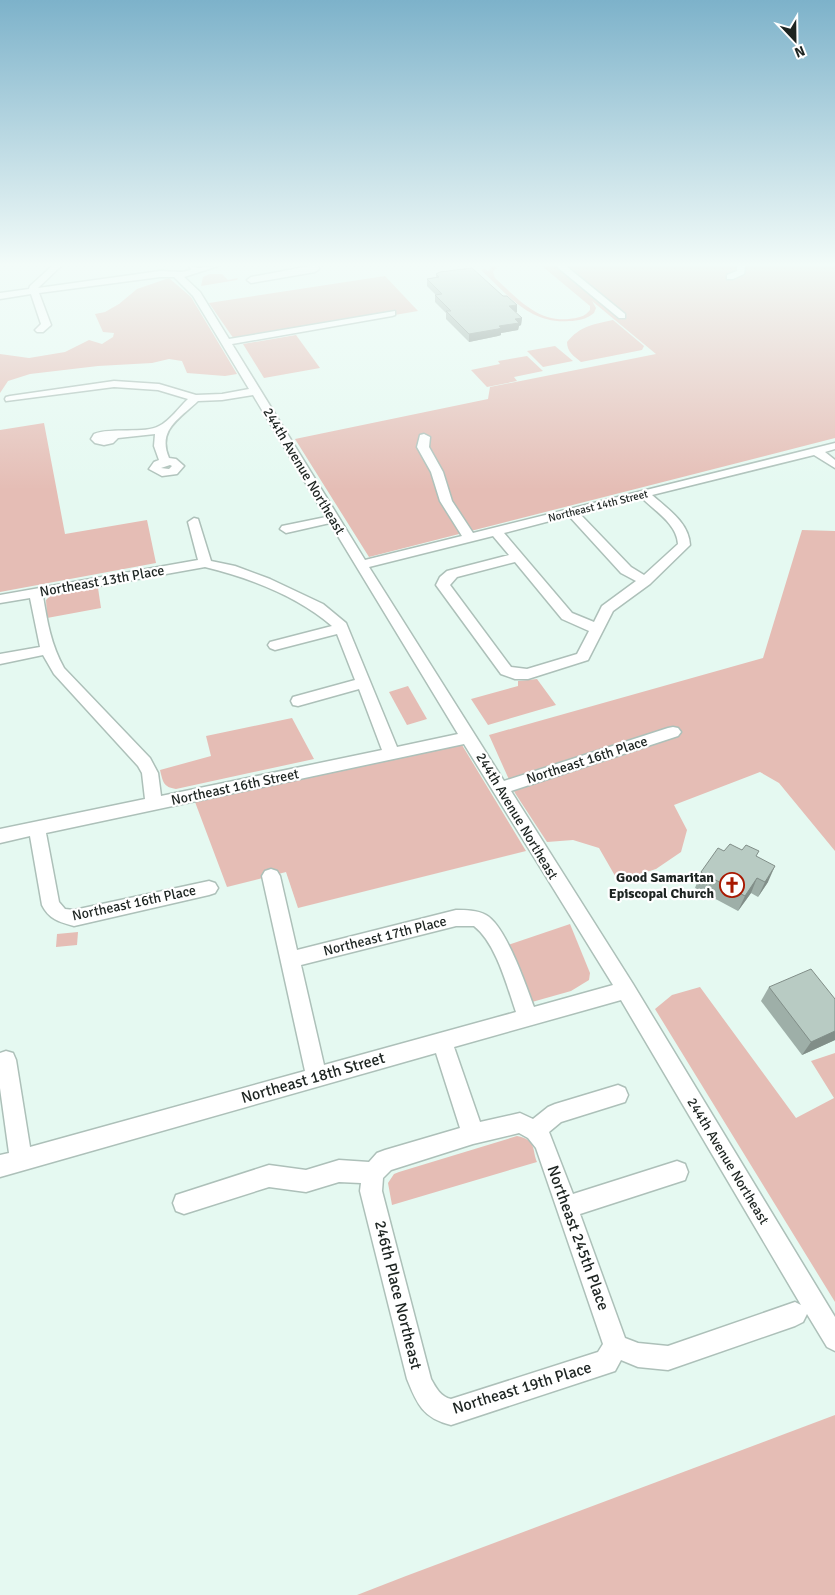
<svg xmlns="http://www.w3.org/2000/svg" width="835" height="1595" font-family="Signika,sans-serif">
<rect width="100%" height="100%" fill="#e5f9f1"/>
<g fill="#e5bdb5">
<path d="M 493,266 L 498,266 L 493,272 L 495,278 C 517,298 537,322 569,319 C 577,318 585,317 590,310 L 590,306 L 542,266 L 835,266 L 835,438 L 369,557 L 295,439 L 488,399 L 490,387 L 656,354 L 592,301 L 596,308 L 594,313 C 587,319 578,321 569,321 C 529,324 507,294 481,270 L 485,269 L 488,271 Z"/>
<polygon points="210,274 222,274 228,280 238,278 237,280 201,286 203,277"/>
<polygon points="385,276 418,311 236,342 209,303"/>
<polygon points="169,278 191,297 237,374 225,376 187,373 182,361 169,359 152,363 98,366 30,374 8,381 0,393 0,354 29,358 65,352 89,340 102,344 113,337 114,333 103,332 95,314 105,312 119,304 137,289"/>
<path d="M 613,320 L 644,346 L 642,350 L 581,362 C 574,356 567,352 567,342 C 580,326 594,324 613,320 Z"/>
<polygon points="296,335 320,368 264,378 243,344"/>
<polygon points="555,346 573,361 543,367 527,351"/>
<polygon points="527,356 543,371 514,377 517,381 487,387 471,370 500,364 498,361"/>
<polygon points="44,423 65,534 147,520 156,563 0,592 0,430"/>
<polygon points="802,530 835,531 835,851 779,783 760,772 674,805 687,830 681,852 656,869 618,881 599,848 573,840 547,842 515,793 489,735 763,658"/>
<polygon points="98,588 101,608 47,618 46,600 51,595"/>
<polygon points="537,679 556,705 488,725 471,699 518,686 518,681"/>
<polygon points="408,686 427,719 407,725 389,692"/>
<path d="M 292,718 L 314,759 L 176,789 C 163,787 163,782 160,770 L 211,756 L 206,736 Z"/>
<polygon points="462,745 526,851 298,908 286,872 227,887 195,802"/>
<polygon points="570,924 590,973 589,980 571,991 532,1002 508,945"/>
<polygon points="78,932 77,945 56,947 57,934"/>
<polygon points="700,987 796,1118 834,1098 811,1061 835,1053 835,1302 655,1009 672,995"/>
<path d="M 517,1136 C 537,1140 532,1150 537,1162 L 392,1205 L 388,1183 L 394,1174 L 399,1172 Z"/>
<polygon points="835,1415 835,1595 357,1595 406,1576"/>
</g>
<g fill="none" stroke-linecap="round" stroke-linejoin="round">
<defs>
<g id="minor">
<path d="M 52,266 L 61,266 L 38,288 L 160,271 L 182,272 L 191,270 L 189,266 L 198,268 L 218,266 L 184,277 L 200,292 L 229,339 L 395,311 L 395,315 L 392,316 L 232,344 L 365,560 L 462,536 L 440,501 L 431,472 L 417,447 L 420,435 L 424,434 L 430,437 L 429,447 L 443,472 L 452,501 L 473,533 L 835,443 L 835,449 L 825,452 L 835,460 L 835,468 L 814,455 L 652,495 C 668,509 689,523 690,545 L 650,584 L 613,611 L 588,660 L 528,679 L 515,679 L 501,674 L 436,585 L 440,577 L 447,571 L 509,555 L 493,536 L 369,567 L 504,781 L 668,728 L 673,727 L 678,728 L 681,732 L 678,736 L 511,791 L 633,984 L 835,1317 L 835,1351 L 827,1347 L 807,1314 L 803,1322 L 795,1326 L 668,1370 L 638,1367 L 621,1360 L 615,1371 L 606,1374 L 451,1425 C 423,1418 417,1404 407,1379 L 360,1191 L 361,1183 L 339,1182 L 306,1192 L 269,1187 L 184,1214 L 176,1211 L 173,1203 L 176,1195 L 269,1165 L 306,1170 L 339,1160 L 369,1162 L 377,1153 L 385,1150 L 460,1128 L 436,1053 L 0,1177 L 0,1155 L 9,1153 L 0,1088 L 0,1053 L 6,1051 L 13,1053 L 16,1060 L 30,1147 L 305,1071 L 262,876 L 265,871 L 271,869 L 277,871 L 280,876 L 297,950 L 456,910 C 466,910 477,910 486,915 C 506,926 526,986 534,1007 L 613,985 L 464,744 L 46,833 L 59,902 L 65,909 L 74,910 L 209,881 L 215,883 L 218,888 L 215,893 L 209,895 L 74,926 C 59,922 49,919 42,905 L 30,836 L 0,843 L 0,829 L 145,799 L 142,773 L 138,766 L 54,674 L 43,655 L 0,664 L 0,654 L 40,647 L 30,598 L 0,603 L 0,595 L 198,560 L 188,522 L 194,518 L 198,519 L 211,561 L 235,566 L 270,579 L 323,604 L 346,623 L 397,747 L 458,734 L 330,523 L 286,533 L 280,529 L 282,526 L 326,517 L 253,395 L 222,400 L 198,401 C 179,419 157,430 169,458 L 176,459 L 184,466 L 177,474 L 162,476 L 149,469 L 154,462 L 159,460 L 154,446 L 155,434 L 118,438 L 113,443 L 104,445 L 95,443 L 91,439 L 94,434 C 110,427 146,434 159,426 C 170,421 179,407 188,399 L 158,390 L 114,387 L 6,401 L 5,399 L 6,397 L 10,396 L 114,381 L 159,384 L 196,395 L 222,394 L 249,389 L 193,296 L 174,277 L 160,277 L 39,293 L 51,325 L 43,332 L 37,332 L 35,330 L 41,324 L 31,294 L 0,299 L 0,293 L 29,289 L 30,286 ZM 170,465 L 172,466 L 169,469 L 161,468 ZM 642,498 C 655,511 677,524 678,544 L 644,575 L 631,567 L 580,514 ZM 569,516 L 621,573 L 636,581 L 602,606 L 594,622 L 572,613 L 504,533 ZM 515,562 L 562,619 L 589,631 L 577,654 L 527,669 L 511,667 L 450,585 L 457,577 ZM 205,567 C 250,578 297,596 332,626 L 270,642 L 268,645 L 270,648 L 275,650 L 337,634 L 355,680 L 293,697 L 291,701 L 293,705 L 298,706 L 359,689 L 382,750 L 161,796 L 158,773 L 150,758 L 64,668 C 51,645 47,621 43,596 ZM 456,926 L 474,926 C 496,943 507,986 516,1012 L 324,1065 L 301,965 ZM 621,1000 L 801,1305 L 795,1302 L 668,1346 L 638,1343 L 625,1338 L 580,1214 L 685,1180 L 688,1172 L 685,1164 L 677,1161 L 573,1194 L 549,1132 L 561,1122 L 625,1102 L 628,1095 L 625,1088 L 618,1085 L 555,1104 L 548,1107 L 533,1119 L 520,1113 L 480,1122 L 454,1047 ZM 519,1133 L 528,1138 L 536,1148 L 603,1344 L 598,1352 L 451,1399 C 441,1397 436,1388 431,1379 L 382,1191 L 383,1178 L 391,1170 L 473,1144 Z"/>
<polygon points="310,266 318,266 319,269 315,272 251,283 247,280 251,277"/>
<polygon points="556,266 566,266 625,314 625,318 619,318"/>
<polygon points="737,266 745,266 744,274 733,279 727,279 727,275 737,271"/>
</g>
</defs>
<use href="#minor" stroke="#adc0b9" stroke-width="3"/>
<use href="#minor" fill="#fff" fill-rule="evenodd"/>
</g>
<g fill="#9eafa8">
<polygon points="436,274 517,312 515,312 522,318 521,325 519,326 518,330 501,333 501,335 498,336 469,342 446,319 446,313 435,302 435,295 436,295 427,286 427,279 436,277"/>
<polygon points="742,850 757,857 768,882 758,897 751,893 738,911 695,888 701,872 724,851"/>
<polygon points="769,987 835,999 835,1040 802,1055 761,1001"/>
</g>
<g fill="#818e88">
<polygon points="517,305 517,312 509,314 509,306"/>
<polygon points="522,318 521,325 519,326 518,330 501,333 501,335 498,336 469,342 469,334 515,319"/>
<polygon points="775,866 768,882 758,897 765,882"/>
<polygon points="757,878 751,893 738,911 745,896"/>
<polygon points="835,1031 835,1040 802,1055 811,1042"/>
</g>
<g fill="#b8cbc3" stroke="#818e88">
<polygon points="472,268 503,296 507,296 517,305 509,306 522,318 515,319 519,323 499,326 501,328 498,329 469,334 446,311 451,311 435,295 442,294 427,279 439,277 436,274 440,272"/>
<polygon points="730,844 742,850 746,845 759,851 756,856 775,866 765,882 757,878 745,896 701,872 718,848 724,851"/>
<polygon points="811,969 835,999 835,1031 811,1042 769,987"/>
</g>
<linearGradient id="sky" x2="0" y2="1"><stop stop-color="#7db2ca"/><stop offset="0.54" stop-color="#f3fcf9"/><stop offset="1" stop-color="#f3fcf9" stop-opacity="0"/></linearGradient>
<rect width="835" height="490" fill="url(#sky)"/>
<defs>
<symbol id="church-ring" viewBox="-11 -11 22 22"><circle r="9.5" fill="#fff" stroke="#a81800" stroke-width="1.5"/><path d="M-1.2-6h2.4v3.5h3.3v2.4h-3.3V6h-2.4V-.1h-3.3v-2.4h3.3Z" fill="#a81800"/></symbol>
</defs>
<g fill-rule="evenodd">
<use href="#church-ring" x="718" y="871" width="28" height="28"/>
</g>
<g text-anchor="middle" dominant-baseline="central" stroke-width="4.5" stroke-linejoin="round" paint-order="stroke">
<g font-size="11" fill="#1d2421" stroke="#fff">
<text transform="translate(598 506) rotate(-14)">Northeast 14th Street</text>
</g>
<g font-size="14" fill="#1d2421" stroke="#fff">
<text transform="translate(304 471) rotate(59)">244th Avenue Northeast</text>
<text transform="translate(102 581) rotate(-10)">Northeast 13th Place</text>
<text transform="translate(587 760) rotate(-18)">Northeast 16th Place</text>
<text transform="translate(235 787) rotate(-12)">Northeast 16th Street</text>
<text transform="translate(517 816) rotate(59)">244th Avenue Northeast</text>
<text transform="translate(134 903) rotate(-12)">Northeast 16th Place</text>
<text transform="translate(385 936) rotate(-14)">Northeast 17th Place</text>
<text transform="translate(728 1161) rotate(59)">244th Avenue Northeast</text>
</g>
<g font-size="14" font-weight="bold" fill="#1d2421" stroke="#fff" text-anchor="end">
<text x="714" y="877">Good Samaritan<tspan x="714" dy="16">Episcopal Church</tspan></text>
</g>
<g font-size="16" fill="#1d2421" stroke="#fff">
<text transform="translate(313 1078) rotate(-16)">Northeast 18th Street</text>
<text transform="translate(578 1238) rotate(70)">Northeast 245th Place</text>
<text transform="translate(398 1295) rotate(76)">246th Place Northeast</text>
<text transform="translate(522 1388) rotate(-17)">Northeast 19th Place</text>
</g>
</g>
<g transform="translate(795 40) rotate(158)" stroke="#ffffff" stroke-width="4" paint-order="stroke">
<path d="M0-4L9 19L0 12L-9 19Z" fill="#1d2421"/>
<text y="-8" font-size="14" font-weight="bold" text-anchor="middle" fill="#1d2421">N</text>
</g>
</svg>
